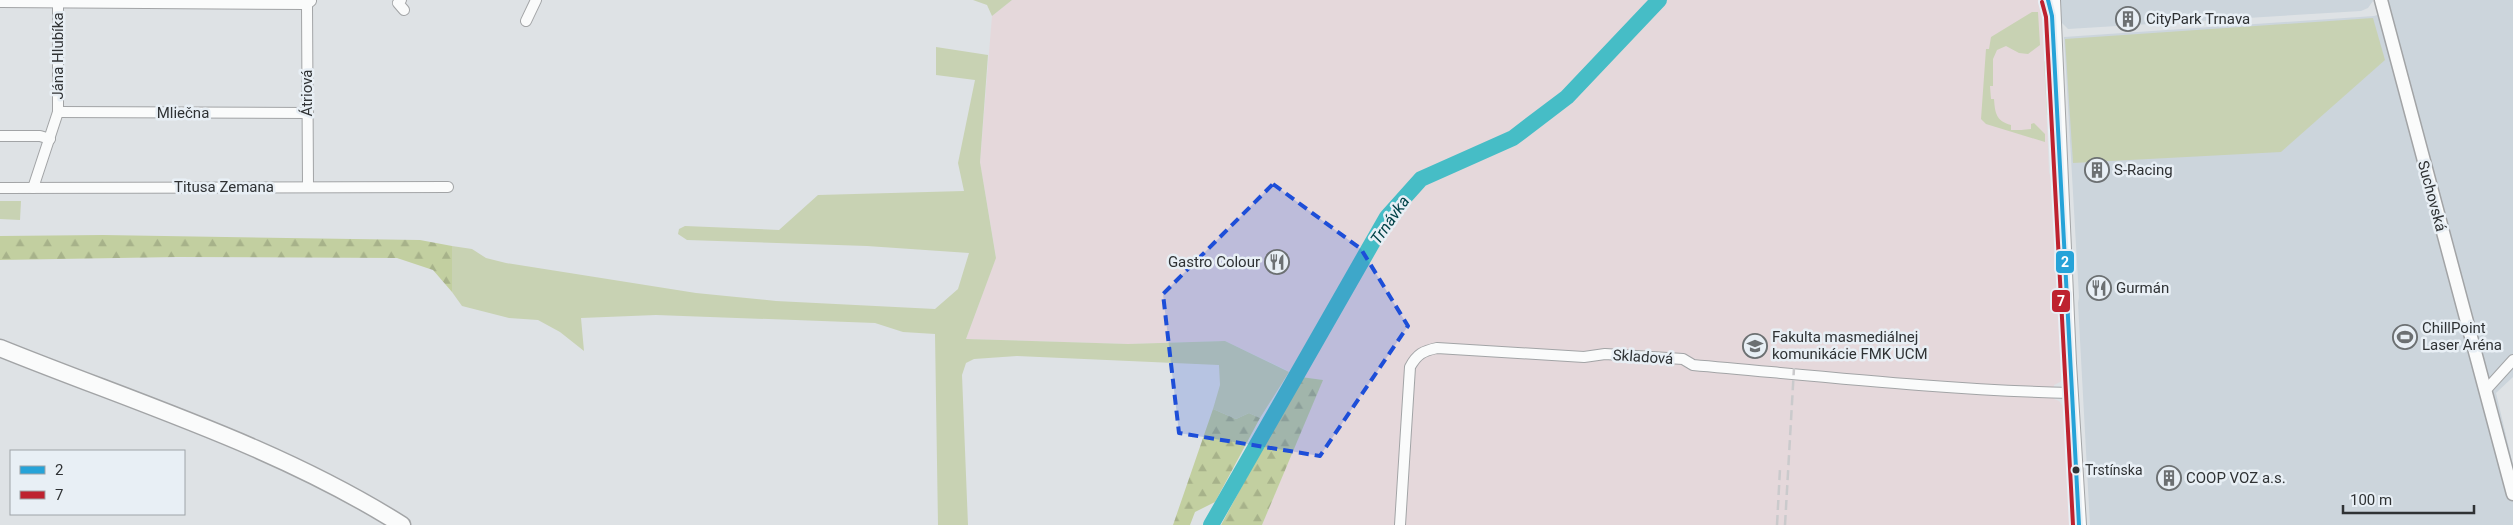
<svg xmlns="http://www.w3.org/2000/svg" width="2513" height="525" font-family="Roboto,sans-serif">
<defs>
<pattern id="forest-firs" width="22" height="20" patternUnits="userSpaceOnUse" patternTransform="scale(1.25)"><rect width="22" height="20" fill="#c2cfa0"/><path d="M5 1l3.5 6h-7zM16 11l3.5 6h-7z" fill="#a7b28a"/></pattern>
</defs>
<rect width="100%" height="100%" fill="#dee2e5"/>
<g fill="#ccd5dc">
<polygon points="2056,0 2373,0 2373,1 2368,8 2361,11 2068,29 2060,21"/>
<polygon points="2388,0 2513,0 2513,377 2496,393 2513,465 2513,525 2090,525 2078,303 2079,297 2064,37 2374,16 2391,11"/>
</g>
<polygon fill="#e5d8db" points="1012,0 2042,0 2049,172 2058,203 2064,380 2054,385 2054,399 2059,401 2067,412 2075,525 1262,525 1322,380 1301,377 1225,341 1128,344 966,339 996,257 980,162 992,16"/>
<g fill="#c8d2b3">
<polygon points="973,0 1012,0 992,16 987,5"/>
<path d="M 2032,12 L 2038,12 L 2040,45 L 2028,54 L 2019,53 L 2006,46 L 1997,50 L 1993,59 L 1993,86 L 1990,86 L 1991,99 L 1994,99 C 1995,113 1996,121 2011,125 L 2011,130 C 2020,130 2023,130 2031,129 L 2031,124 L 2034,123 L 2045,134 L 2045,142 L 1986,124 L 1981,119 L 1986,49 L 1989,49 L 1991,37 Z"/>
<polygon points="2373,18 2385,60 2281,152 2073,163 2065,39"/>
<polygon points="936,47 988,55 980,162 996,258 966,339 1128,344 1225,341 1289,372 1260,418 1249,413 1236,419 1213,409 1220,385 1219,365 1017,356 974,359 966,363 962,375 968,525 938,525 935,334 903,332 875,323 656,315 581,318 584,351 560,332 538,320 509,318 462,306 452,292 452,246 472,249 486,258 506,263 696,293 776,301 935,309 958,289 969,253 867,246 687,240 678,234 679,229 685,226 779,230 818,195 964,191 958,163 975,80 936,75"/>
<polygon points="2044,61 2049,63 2052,112 2048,115 2047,115"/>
<polygon points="0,201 21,201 20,220 0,219"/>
</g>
<g fill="url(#forest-firs)">
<polygon points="103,235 420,240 452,246 452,292 433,270 397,258 177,257 0,260 0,236"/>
<polygon points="1301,377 1323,380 1262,525 1221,525"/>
<polygon points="1213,409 1236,419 1249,413 1260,418 1215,502 1195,512 1190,525 1173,525"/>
</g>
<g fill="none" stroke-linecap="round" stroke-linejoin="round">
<polyline stroke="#46bdc6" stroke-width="16" points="1211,525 1387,217 1421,179 1513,138 1567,97 1659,0"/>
<defs>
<g id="minor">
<polyline points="401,0 398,3 404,10"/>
<polyline points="0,2 307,4"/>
<polyline points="526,21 536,0"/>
<polyline points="58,112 308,113"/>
<polyline points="0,136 40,136 50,139"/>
<polyline points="308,187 307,4 311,1"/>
<polyline points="0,188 448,187"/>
<polyline points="33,188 58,112 58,0"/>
<polyline points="2485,391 2513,360"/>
<path d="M 1400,525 L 1410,367 C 1417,354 1423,351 1437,348 L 1584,357 L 1605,354 L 1683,359 L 1693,365 C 1819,376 1945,390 2071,393"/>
</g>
<polyline id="tertiary" points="2381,0 2513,494"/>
<polyline id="secondary" points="2053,0 2069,363 2079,525"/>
<path id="primary" d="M 0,348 C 136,403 277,446 402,525"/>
</defs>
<use href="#minor" stroke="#a2a4a6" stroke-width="12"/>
<use href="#tertiary" stroke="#a2a4a6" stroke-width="15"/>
<use href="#secondary" stroke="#a2a4a6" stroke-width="16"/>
<use href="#primary" stroke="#a2a4a6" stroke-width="19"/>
<use href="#minor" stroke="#fafbfb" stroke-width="10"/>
<use href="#tertiary" stroke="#fafbfb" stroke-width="12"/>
<use href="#secondary" stroke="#fafbfb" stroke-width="14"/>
<use href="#primary" stroke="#fafbfb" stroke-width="16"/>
<g stroke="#cacacc" stroke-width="2.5" stroke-dasharray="10 5" stroke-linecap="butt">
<polyline points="1777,525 1780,469"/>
<polyline points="1785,525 1794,368"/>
</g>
<defs>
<polyline id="bus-1" points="2048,0 2052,16 2079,525"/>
<polyline id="bus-2" points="2042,2 2046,17 2073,525"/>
</defs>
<use href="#bus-1" stroke="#e8eff5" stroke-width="8"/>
<use href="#bus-2" stroke="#e8eff5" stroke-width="8"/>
<use href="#bus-1" stroke="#26a3d8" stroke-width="4"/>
<use href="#bus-2" stroke="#be222f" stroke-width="4"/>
</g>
<path fill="#1d4ed8" fill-opacity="0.2" stroke="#1d4ed8" stroke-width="4" stroke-dasharray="10 6" stroke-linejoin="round" d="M 1273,184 L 1361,249 L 1408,326 L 1320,456 L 1179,433 L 1163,294 Z"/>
<defs>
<symbol id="building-ring" viewBox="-11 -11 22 22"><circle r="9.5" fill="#e8eff5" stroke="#6c7072" stroke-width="1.5"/><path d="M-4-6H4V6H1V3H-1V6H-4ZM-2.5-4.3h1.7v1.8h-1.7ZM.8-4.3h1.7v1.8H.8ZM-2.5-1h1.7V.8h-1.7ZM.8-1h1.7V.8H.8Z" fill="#6c7072"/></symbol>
<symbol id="restaurant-ring" viewBox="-11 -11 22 22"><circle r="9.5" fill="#e8eff5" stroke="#6c7072" stroke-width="1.5"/><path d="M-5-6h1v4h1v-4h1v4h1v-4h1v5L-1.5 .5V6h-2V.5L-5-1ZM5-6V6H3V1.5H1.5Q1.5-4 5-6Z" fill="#6c7072"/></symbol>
<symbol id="stadium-ring" viewBox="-11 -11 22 22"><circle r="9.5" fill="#e8eff5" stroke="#6c7072" stroke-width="1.5"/><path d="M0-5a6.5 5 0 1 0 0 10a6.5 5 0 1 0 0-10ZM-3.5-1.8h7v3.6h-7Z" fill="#6c7072"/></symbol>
<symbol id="university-ring" viewBox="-11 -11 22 22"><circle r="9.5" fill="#e8eff5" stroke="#6c7072" stroke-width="1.5"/><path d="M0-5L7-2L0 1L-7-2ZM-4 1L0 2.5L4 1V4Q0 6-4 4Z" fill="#6c7072"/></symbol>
</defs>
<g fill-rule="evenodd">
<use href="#building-ring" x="2114" y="5" width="28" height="28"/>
<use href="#building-ring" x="2083" y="156" width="28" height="28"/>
<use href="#restaurant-ring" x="1263" y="248" width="28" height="28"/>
<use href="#restaurant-ring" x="2085" y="274" width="28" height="28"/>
<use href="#stadium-ring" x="2391" y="323" width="28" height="28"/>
<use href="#university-ring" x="1741" y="332" width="28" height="28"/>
<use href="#building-ring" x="2155" y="464" width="28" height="28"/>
</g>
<circle fill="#2f3234" stroke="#e8eff5" stroke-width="2" cx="2076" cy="470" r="4.5"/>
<g text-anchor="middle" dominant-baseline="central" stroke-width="5" stroke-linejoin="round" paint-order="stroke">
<g font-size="14" fill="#2f3234" stroke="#e8eff5" text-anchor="start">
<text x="2085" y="470">Trstínska</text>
</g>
<g font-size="15" fill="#2f3234" stroke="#e8eff5" text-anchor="start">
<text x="2146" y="19">CityPark Trnava</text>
<text x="2114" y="170">S-Racing</text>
<text x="1260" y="262" text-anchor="end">Gastro Colour</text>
<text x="2116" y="288">Gurmán</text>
<text x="2422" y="328">ChillPoint<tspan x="2422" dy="17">Laser Aréna</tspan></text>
<text x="1772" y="337">Fakulta masmediálnej<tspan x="1772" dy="17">komunikácie FMK UCM</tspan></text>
<text x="2186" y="478">COOP VOZ a.s.</text>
</g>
<g font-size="15" fill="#2f3234" stroke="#e8eff5">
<text transform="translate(58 56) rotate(-90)">Jána Hlubíka</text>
<text transform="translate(307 93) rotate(-90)">Átriová</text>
<text x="183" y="113">Mliečna</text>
<text x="224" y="187">Titusa Zemana</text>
<text transform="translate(2432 196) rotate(75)">Suchovská</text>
<text transform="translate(1643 357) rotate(4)">Skladová</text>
</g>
<g font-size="16" font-style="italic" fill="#024247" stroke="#e8eff5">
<text transform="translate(1390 220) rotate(-55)">Trnávka</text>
</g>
</g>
<g stroke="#e8eff5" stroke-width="2">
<rect x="2055" y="250" width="20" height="24" rx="5" fill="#26a3d8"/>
<rect x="2051" y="289" width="20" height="24" rx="5" fill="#be222f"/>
</g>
<g font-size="14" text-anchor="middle" font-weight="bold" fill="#fff">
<text x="2065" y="267">2</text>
<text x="2061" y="306">7</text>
</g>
<rect x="10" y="450" width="175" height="65" fill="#e8eff5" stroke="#9ea3a8"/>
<rect x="20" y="466" width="25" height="8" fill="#26a3d8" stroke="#9ea3a8"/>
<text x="55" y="475" font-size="15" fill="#2f3234">2</text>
<rect x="20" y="491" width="25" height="8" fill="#be222f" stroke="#9ea3a8"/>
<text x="55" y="500" font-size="15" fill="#2f3234">7</text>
<path d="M2343 505v8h131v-8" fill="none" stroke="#2f3234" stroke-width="2.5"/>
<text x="2350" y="505" font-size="15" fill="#2f3234" stroke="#e8eff5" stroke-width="4" paint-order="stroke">100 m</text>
</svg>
